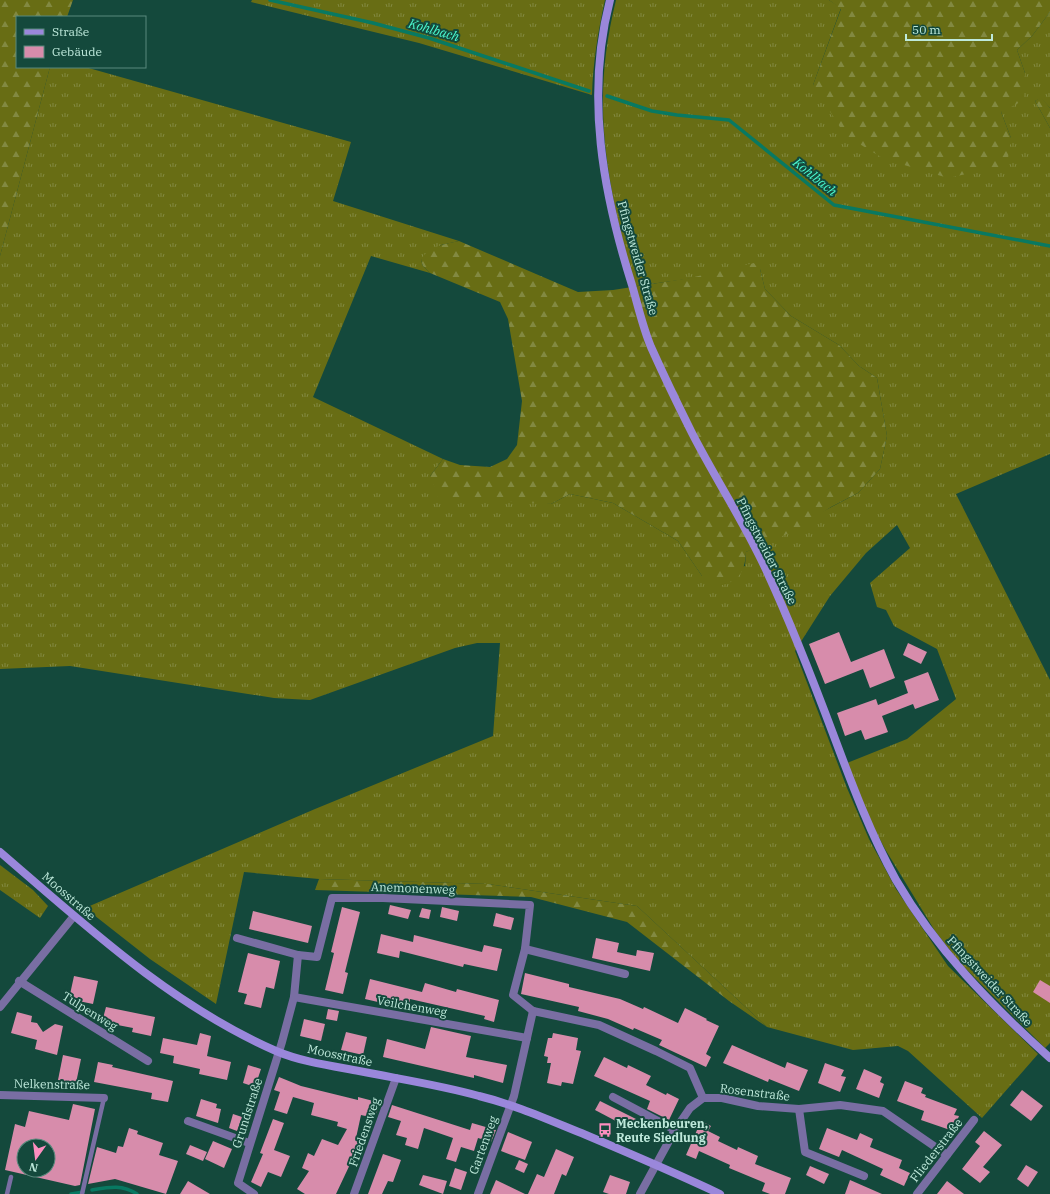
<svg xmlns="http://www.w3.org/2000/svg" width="1050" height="1194" font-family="'IBM Plex Serif',serif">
<defs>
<pattern id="grass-tufts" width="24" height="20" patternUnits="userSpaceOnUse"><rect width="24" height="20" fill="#686d14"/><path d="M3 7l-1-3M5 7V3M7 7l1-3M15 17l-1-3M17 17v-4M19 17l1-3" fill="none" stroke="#828941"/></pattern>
<pattern id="forest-firs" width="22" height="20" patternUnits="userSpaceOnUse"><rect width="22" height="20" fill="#686d14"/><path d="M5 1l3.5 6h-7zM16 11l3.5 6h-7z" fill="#828941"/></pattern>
</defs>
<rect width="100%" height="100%" fill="#14493c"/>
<g fill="url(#grass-tufts)">
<path d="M 252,0 L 605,0 C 598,31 593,63 592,95 L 419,43 L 251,2 Z"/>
<path d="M 616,0 L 829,0 L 841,8 L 813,85 L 1011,138 L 1001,112 L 1025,73 L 1017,50 L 1032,36 L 1050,12 L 1050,108 L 1041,98 L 1035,101 L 1050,128 L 1050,454 L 956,494 L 1050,680 L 1050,1043 L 1045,1048 L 960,963 L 935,931 L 885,849 L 869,818 L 847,763 L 907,739 L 956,699 L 937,649 L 894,626 L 886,610 L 877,607 L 870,583 L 910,548 L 897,525 L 866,553 L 830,596 L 795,651 L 847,788 L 869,839 L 896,889 L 948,966 L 1038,1054 L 982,1118 L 908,1051 L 898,1046 L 853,1050 L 767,1027 L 637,906 L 488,884 L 319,879 L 244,872 L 216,1004 L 150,959 L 85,908 L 315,809 L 493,736 L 500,643 L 477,643 L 455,648 L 310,700 L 274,698 L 70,666 L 0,669 L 0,256 L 50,67 L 85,67 L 351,142 L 333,201 L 459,241 L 441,245 L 421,260 L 423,266 L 430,273 L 371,256 L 313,397 L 443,459 L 430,476 L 551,504 L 570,494 L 613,503 L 678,541 L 702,576 L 745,566 L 746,552 L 858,493 L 880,469 L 887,436 L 877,378 L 859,366 L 839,345 L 791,316 L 765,289 L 760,269 L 636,286 C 628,263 622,239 617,216 C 600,138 597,77 616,0 Z"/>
<polygon points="0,865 33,890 48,906 40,918 0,890"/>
</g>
<g fill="url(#forest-firs)">
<polygon points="0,0 73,0 67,17 17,17 17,67 50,67 0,256"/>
<polygon points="829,0 1050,0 1050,12 1032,36 1017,50 1025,73 1024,100 1001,112 1011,138 1007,165 948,178 884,159 845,135 813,85 841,9"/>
<polygon points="1041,97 1050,108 1050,128 1035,101"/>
<path d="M 459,241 L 578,292 L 613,290 L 690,278 L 754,263 L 760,269 L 765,289 L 791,316 L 839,345 L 859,366 L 877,378 L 887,436 L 880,469 L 858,493 L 831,507 L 796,530 L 746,552 C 745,573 738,582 718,586 L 702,576 L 678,541 L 613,503 L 570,494 L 551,504 L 438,497 L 430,476 L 443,459 L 460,465 L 490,467 L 507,459 L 517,445 L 522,401 L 508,319 L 500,302 L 430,273 L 423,266 L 421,260 C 427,247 445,244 459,241 Z"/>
<polygon points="319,879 488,884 637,906 767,1027 729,1001 627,922 531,897 315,890"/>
</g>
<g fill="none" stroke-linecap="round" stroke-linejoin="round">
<g stroke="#087962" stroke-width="3.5">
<polyline points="270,0 373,23 429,38 589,91"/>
<polyline points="607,96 652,111 677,115 729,120 834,205 1050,246"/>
<path d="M 92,1190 C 109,1187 122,1184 137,1194"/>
<polyline points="71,1194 83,1192"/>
</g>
</g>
<g fill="#d78cab" fill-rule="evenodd">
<polygon points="839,632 851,662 884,649 895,678 870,688 863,669 825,684 809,644"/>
<polygon points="908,643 927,652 921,664 903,655"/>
<polygon points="928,672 939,700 915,709 913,704 882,716 888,732 865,740 861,730 845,736 837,713 876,699 878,705 908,693 904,681"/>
<polygon points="390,905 411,910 408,919 388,914"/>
<polygon points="342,907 360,912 345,972 348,973 343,994 325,990 334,953 331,952"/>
<polygon points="442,907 459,911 457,921 440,917"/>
<polygon points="422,908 431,910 429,919 419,917"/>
<polygon points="253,911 312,926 308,943 249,929"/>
<polygon points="496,913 514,918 511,930 493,926"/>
<polygon points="381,934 413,942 414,935 482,952 484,945 502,949 497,971 464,964 463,967 400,951 399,958 377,953"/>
<polygon points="596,938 619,943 617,952 636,956 637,950 654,953 650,971 592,958"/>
<polygon points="248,953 280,961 274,989 266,987 261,1008 244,1004 247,994 238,992"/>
<polygon points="525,973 569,984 569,987 620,999 643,1009 644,1007 678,1023 685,1008 707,1019 706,1020 719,1026 706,1054 711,1057 706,1067 659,1045 662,1040 634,1028 633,1030 608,1019 578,1011 579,1007 521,994"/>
<polygon points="74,976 98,981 93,1004 69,999"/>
<polygon points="370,979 422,992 425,983 456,992 457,989 499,1000 494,1022 484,1019 485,1016 410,999 408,1009 365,999"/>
<polygon points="1040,980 1050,986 1050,1003 1033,992"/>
<polygon points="106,1007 155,1017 151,1036 132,1032 133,1028 102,1022"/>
<polygon points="328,1009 339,1011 337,1021 326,1019"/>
<polygon points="17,1012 32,1016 31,1022 37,1023 43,1032 55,1024 63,1026 57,1055 35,1049 37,1040 11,1033"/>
<polygon points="304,1019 325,1024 321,1041 300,1036"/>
<polygon points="431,1027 471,1036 466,1057 507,1065 503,1083 474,1075 474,1078 383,1057 387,1039 425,1049"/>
<polygon points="346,1032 367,1037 363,1055 341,1050"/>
<polygon points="200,1033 211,1036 207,1056 231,1062 227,1080 199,1074 200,1069 173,1063 174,1056 160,1053 163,1038 197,1045"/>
<polygon points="553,1033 578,1038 576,1050 581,1051 573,1084 562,1082 561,1086 547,1083 551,1063 547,1063 548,1057 544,1056 548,1038 552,1038"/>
<polygon points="732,1045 785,1068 787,1062 808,1070 799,1091 769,1079 768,1082 723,1063"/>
<polygon points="63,1055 81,1059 76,1083 58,1080"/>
<polygon points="604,1057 627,1068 628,1065 651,1076 646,1085 666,1095 667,1093 679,1099 669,1120 647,1109 650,1101 594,1076"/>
<polygon points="98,1062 113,1065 112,1067 173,1081 168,1102 151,1099 152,1093 94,1082"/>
<polygon points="825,1063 844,1070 841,1076 846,1077 840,1092 818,1083"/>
<polygon points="248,1065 261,1069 255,1087 243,1083"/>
<polygon points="864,1069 882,1077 880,1082 884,1084 879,1098 856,1089"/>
<polygon points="279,1077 301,1086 358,1100 358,1097 381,1103 374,1118 361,1115 356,1138 361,1141 336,1194 305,1194 297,1189 309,1171 302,1168 308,1153 314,1156 322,1139 338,1145 347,1129 337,1126 338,1122 311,1115 314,1103 293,1097 287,1114 274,1110 280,1092 274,1090"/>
<polygon points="905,1081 923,1088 921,1093 926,1095 925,1097 957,1109 954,1115 959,1116 953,1131 921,1120 924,1111 897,1101"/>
<polygon points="1022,1090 1043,1106 1031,1121 1010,1105"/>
<polygon points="201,1099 217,1104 216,1108 221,1109 218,1123 196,1116"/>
<polygon points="600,1101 636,1119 631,1129 595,1110"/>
<path d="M 73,1104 L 95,1109 L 80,1185 L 75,1186 L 5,1170 L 15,1124 L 25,1127 L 29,1111 L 69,1120 ZM 24,1146 L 48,1146 L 48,1170 L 24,1170 Z"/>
<polygon points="392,1105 470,1130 472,1123 496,1130 491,1142 478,1138 474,1151 461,1147 456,1162 446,1159 453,1138 424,1128 418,1149 405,1145 407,1138 396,1135 401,1121 388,1117"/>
<polygon points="233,1114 242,1117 237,1131 229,1128"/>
<polygon points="273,1119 284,1123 274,1150 290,1156 281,1177 268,1172 261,1187 251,1182 263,1154 260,1153"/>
<polygon points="701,1121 711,1126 708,1131 720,1137 718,1141 737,1150 738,1147 758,1156 755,1164 791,1178 785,1194 770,1194 762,1191 765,1183 729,1168 730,1165 699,1151 696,1159 686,1155"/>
<polygon points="129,1128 138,1131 137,1134 163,1143 159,1155 178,1161 166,1194 115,1179 88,1184 97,1147 116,1153 118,1146 123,1147"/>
<polygon points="827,1128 857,1140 860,1133 873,1139 870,1147 902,1160 899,1168 910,1173 904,1186 880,1175 883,1169 842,1150 839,1157 819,1149"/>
<polygon points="984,1131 1002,1145 983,1167 990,1172 980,1183 962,1169 980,1146 975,1142"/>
<polygon points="508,1132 532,1142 525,1160 501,1151"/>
<polygon points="213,1141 232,1149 224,1168 205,1159"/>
<polygon points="190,1145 207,1152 203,1161 186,1154"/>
<polygon points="556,1149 574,1157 566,1176 562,1174 554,1194 528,1194 537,1174 544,1177"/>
<polygon points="383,1154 401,1160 393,1182 388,1181 382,1194 368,1194"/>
<polygon points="519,1160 528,1164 524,1173 515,1169"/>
<polygon points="1026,1165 1038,1172 1028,1187 1017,1179"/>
<polygon points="810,1166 829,1174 824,1184 806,1175"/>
<polygon points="455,1168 467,1172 461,1190 449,1186"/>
<polygon points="423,1175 447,1181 443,1194 419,1185"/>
<polygon points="610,1175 630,1182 626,1194 609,1194 603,1192"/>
<polygon points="496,1180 525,1194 490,1194"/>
<polygon points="850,1180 882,1194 845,1194"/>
<polygon points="188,1181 210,1194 180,1194"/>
<polygon points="947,1181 964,1194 937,1194"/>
</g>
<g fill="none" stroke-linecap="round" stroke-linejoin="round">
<g stroke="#796ea3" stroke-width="4.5">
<polyline points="7,1194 11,1177"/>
<polyline points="82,1194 104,1098"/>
</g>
<g stroke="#796ea3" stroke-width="8">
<polyline points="237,938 298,955"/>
<polyline points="525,949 625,974"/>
<polyline points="19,981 148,1061"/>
<polyline points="294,997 527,1038"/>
<polyline points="0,1007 74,916"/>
<polyline points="0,1095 104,1098"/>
<polyline points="613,1097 675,1130"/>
<polyline points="799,1109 805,1152 864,1176"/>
<polyline points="188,1121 249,1143"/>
<polyline points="254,1194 238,1183 282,1042 294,997 298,955 317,957 332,898 383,898 530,905 525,949 513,995 533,1011 599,1025 656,1051 690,1068 703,1098"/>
<polyline points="354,1194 396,1078"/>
<polyline points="478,1194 514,1096 533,1011"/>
<polyline points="640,1194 675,1130 690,1108 703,1098 722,1098 758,1106 799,1109 840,1105 883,1111 947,1155"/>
<polyline points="917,1194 974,1120"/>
</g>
<g stroke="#9a87db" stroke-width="8">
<path d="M 610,0 C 585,96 603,193 632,285 C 638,306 643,328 651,347 C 664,376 678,405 692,433 C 716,480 746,525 768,574 C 793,628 814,683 835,739 C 853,787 871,835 896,880 C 936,949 991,1005 1050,1058"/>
<path d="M 0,852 C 86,926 171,1005 276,1051 C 302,1062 332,1066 359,1071 C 399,1079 440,1085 479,1096 C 516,1105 551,1121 586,1135 C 631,1154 676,1173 720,1194"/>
</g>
</g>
<defs>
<symbol id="bus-bare" viewBox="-9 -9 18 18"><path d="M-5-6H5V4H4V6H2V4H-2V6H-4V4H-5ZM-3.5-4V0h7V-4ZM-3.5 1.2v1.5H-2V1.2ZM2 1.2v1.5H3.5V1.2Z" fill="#fd8ebf" stroke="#14493c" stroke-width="2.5" paint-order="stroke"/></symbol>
</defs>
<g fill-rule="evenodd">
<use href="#bus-bare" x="595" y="1120" width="20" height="20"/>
</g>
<g text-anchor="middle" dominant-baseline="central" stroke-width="4" stroke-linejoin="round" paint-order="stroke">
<g font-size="12" fill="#bee9db" stroke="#14493c">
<text transform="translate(638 258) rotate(74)">Pfingstweider Straße</text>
<text transform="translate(767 551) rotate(63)">Pfingstweider Straße</text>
<text transform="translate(413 888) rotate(2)">Anemonenweg</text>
<text transform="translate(69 896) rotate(41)">Moosstraße</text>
<text transform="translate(990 981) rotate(47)">Pfingstweider Straße</text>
<text transform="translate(412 1006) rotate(10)">Veilchenweg</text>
<text transform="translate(90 1011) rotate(32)">Tulpenweg</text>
<text transform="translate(340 1055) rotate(12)">Moosstraße</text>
<text transform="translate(52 1084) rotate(1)">Nelkenstraße</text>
<text transform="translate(755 1092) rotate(7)">Rosenstraße</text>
<text transform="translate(247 1113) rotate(-72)">Grundstraße</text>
<text transform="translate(364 1132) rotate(-71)">Friedensweg</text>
<text transform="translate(483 1145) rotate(-70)">Gartenweg</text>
<text transform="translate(936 1150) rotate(-52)">Fliederstraße</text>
</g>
<g font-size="12" font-weight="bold" fill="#bee9db" stroke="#14493c" text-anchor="start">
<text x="616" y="1123">Meckenbeuren,<tspan x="616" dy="14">Reute Siedlung</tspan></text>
</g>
<g font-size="13" font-style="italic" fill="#4bf8cf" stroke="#14493c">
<text transform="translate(434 30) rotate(16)">Kohlbach</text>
<text transform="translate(815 177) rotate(39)">Kohlbach</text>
</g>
</g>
<rect x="16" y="16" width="130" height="52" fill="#14493c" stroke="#58897c"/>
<rect x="24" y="29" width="20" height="6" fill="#9a87db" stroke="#58897c"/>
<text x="52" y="36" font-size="12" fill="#bee9db">Straße</text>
<rect x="24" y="46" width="20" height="12" fill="#d78cab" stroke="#58897c"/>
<text x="52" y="56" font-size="12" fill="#bee9db">Gebäude</text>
<g transform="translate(36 1158) rotate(194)"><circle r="19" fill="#14493c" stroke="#58897c"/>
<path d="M0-3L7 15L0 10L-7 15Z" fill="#fd8ebf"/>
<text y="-6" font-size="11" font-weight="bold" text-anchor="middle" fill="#bee9db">N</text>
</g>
<path d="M906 34v6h86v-6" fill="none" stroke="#bee9db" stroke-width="2"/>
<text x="912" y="34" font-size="12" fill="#bee9db" stroke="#14493c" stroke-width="3" paint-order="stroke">50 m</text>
</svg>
